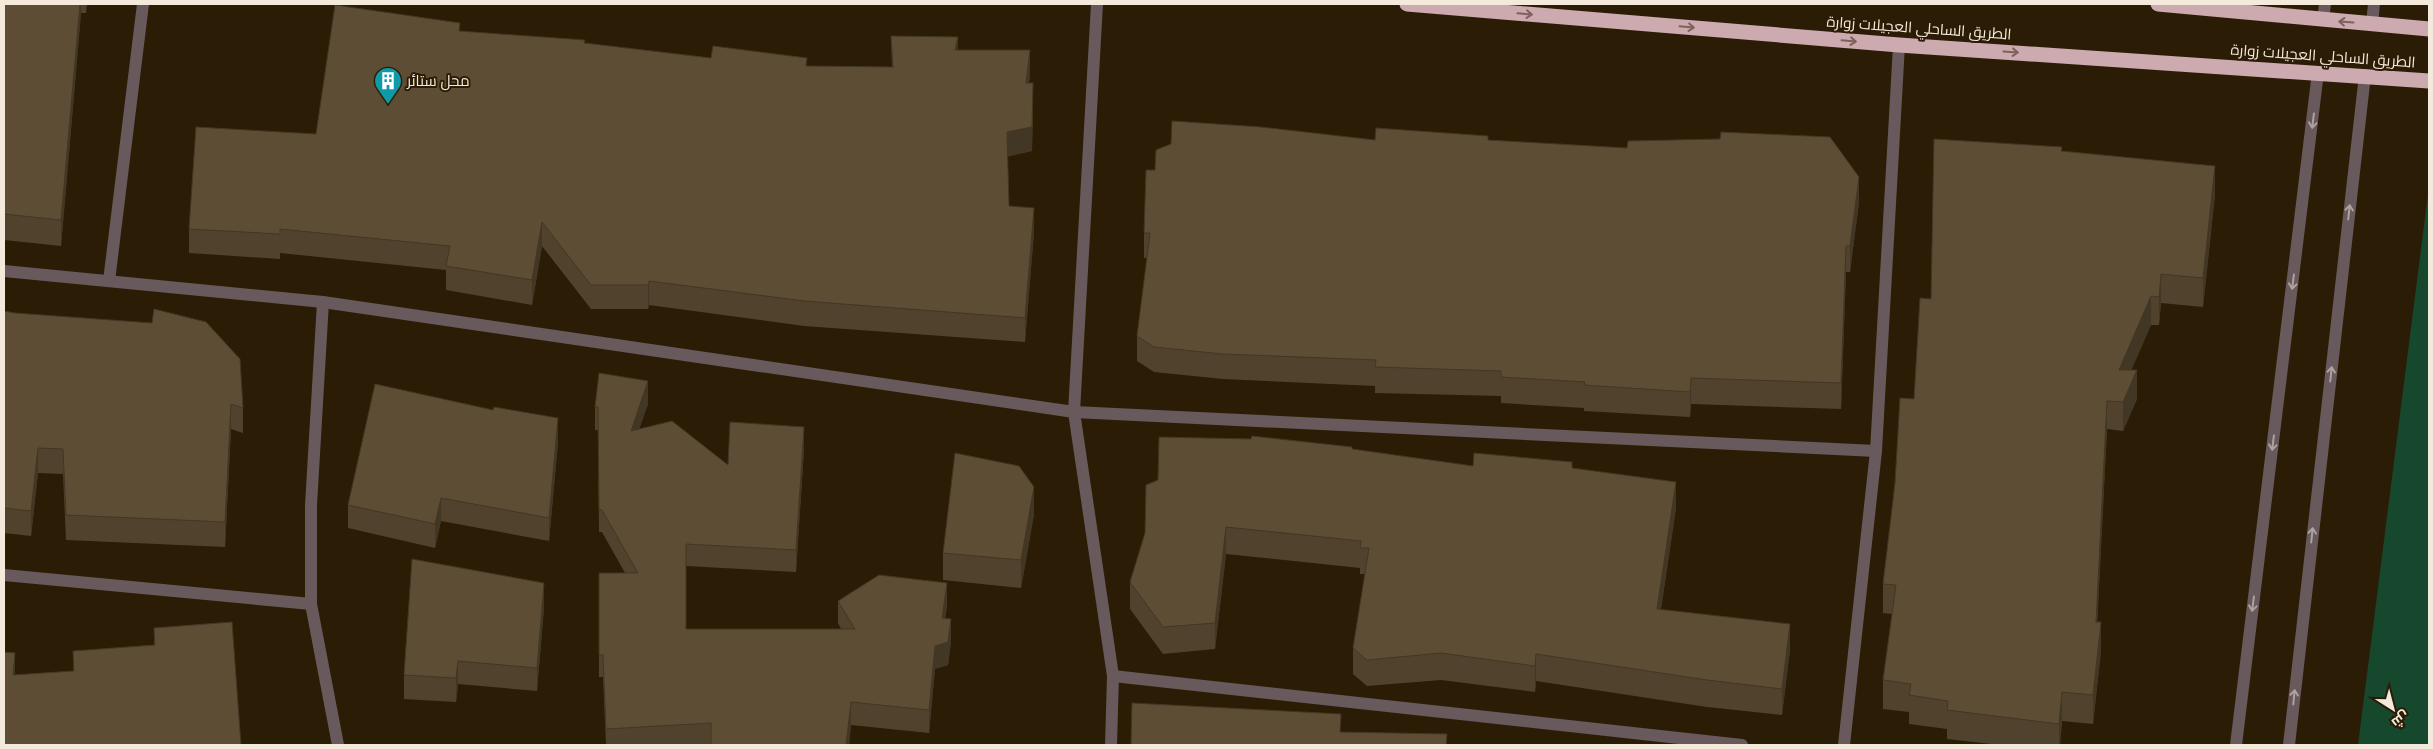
<svg xmlns="http://www.w3.org/2000/svg" width="2433" height="749" font-family="Roboto,Cairo,sans-serif">
<rect width="100%" height="100%" fill="#2b1c05"/>
<polygon fill="#16482e" points="2429,186 2429,745 2358,745"/>
<g fill="none" stroke-linecap="round" stroke-linejoin="round">
<g stroke="#67595c" stroke-width="12">
<polyline points="1097,4 1074,412 1113,676 1111,745"/>
<polyline points="2323,20 2325,4"/>
<polyline points="2372,24 2374,4"/>
<polyline points="4,271 323,302 1074,412 1876,451"/>
<polyline points="109,281 143,4"/>
<polyline points="323,302 311,505 311,604 338,745"/>
<polyline points="4,575 311,604"/>
<polyline points="1113,676 1742,745"/>
<polyline points="1844,745 1876,451 1899,45"/>
<polyline points="2236,745 2318,72"/>
<polyline points="2289,745 2365,75"/>
</g>
<g stroke="#cda9b0" stroke-width="15">
<polyline points="1407,4 1899,45 2429,81"/>
<polyline points="2158,4 2429,29"/>
</g>
</g>
<g fill="#51422e">
<polygon points="4,4 87,4 86,13 81,13 61,246 4,240"/>
<polygon points="460,31 585,43 711,58 807,66 892,67 891,36 958,50 1030,75 1029,83 1033,107 1032,151 1007,156 1009,206 1034,232 1025,342 804,326 649,305 648,309 591,309 542,246 532,305 446,290 446,270 280,253 280,259 189,253 189,229 316,134"/>
<polygon points="1375,140 1488,140 1859,202 1850,272 1846,272 1841,409 1691,404 1690,417 1584,411 1584,408 1501,403 1501,396 1375,393 1375,386 1223,379 1154,372 1137,361 1137,336 1147,258 1144,258 1144,233 1155,170"/>
<polygon points="2062,151 2215,194 2203,307 2161,303 2159,325 2151,325 2131,370 2137,399 2123,431 2107,429 2097,622 2101,651 2093,724 2062,721 2060,745 2000,745 1947,739 1947,729 1909,724 1909,712 1883,709 1883,680 1892,614 1883,613 1883,584 1931,299"/>
<polygon points="4,311 243,408 243,433 231,429 225,547 66,540 63,474 38,473 31,536 4,533"/>
<polygon points="648,404 639,429 728,465 804,449 796,572 686,566 686,629 841,629 838,623 838,601 947,606 945,618 951,641 948,665 935,669 929,733 851,725 849,745 606,745 603,677 599,677 599,573 625,573 602,532 599,532 598,430 595,430 595,407"/>
<polygon points="558,442 549,541 441,521 435,548 348,528 348,505"/>
<polygon points="1352,449 1473,466 1572,468 1676,508 1661,609 1790,650 1782,715 1707,707 1536,681 1535,692 1441,680 1367,686 1353,674 1353,648 1365,574 1360,574 1360,568 1226,554 1215,649 1163,654 1130,609 1130,582"/>
<polygon points="1034,514 1021,588 943,580 943,553"/>
<polygon points="544,607 537,691 458,684 456,702 404,699 404,675"/>
<polygon points="232,622 4,745 15,675 73,671 73,651 154,645 154,628"/>
</g>
<g fill="#423625">
<polygon points="80,4 81,4 81,13 61,246 61,220"/>
<polygon points="958,37 958,62 955,50"/>
<polygon points="1030,50 1030,75 1026,107 1026,83"/>
<polygon points="1033,83 1032,151 1007,157 1007,132"/>
<polygon points="2215,166 2215,194 2203,307 2203,278"/>
<polygon points="1859,177 1859,202 1850,272 1850,246"/>
<polygon points="1034,208 1034,232 1025,342 1025,318"/>
<polygon points="542,222 542,246 532,305 532,280"/>
<polygon points="1846,246 1846,272 1841,409 1841,383"/>
<polygon points="2161,274 2161,303 2159,325 2159,297"/>
<polygon points="649,281 649,305 648,309 648,285"/>
<polygon points="2151,296 2151,325 2119,399 2119,370"/>
<polygon points="2137,370 2137,399 2123,431 2123,402"/>
<polygon points="1691,378 1691,404 1690,417 1690,392"/>
<polygon points="648,381 648,404 631,453 631,431"/>
<polygon points="2107,401 2107,429 2096,651 2096,622"/>
<polygon points="231,404 231,429 225,547 225,522"/>
<polygon points="558,418 558,442 549,541 549,518"/>
<polygon points="804,427 804,449 796,572 796,550"/>
<polygon points="38,448 38,473 31,536 31,511"/>
<polygon points="1676,482 1676,508 1657,635 1657,609"/>
<polygon points="1034,487 1034,514 1021,588 1021,560"/>
<polygon points="441,498 441,521 435,548 435,524"/>
<polygon points="1226,527 1226,554 1215,649 1215,623"/>
<polygon points="544,583 544,607 537,691 537,668"/>
<polygon points="947,583 947,606 942,640 942,618"/>
<polygon points="951,619 951,641 948,665 935,669 929,733 929,710 935,646"/>
<polygon points="2101,622 2101,651 2093,724 2093,695"/>
<polygon points="1790,624 1790,650 1782,715 1782,689"/>
<polygon points="15,653 15,681 13,675"/>
<polygon points="1536,654 1536,681 1535,692 1535,666"/>
<polygon points="458,661 458,684 456,702 456,678"/>
<polygon points="2062,692 2062,721 2060,745 2059,745 2059,724"/>
<polygon points="851,702 851,725 849,745 846,745"/>
</g>
<g fill="#5e4d35" stroke="#423625">
<polygon points="4,4 80,4 61,220 4,214"/>
<polygon points="335,5 460,23 459,31 585,40 584,43 711,58 713,46 807,58 806,66 893,67 891,36 958,37 955,50 1030,50 1026,83 1033,83 1032,127 1007,132 1009,206 1034,208 1025,318 804,301 649,281 648,285 591,285 542,222 532,280 446,266 450,246 280,229 280,234 189,229 196,127 316,134"/>
<polygon points="1172,121 1261,127 1375,140 1376,128 1488,136 1488,140 1627,148 1628,141 1720,139 1721,132 1830,137 1859,177 1850,246 1846,246 1841,383 1691,378 1690,392 1584,385 1585,382 1501,377 1501,371 1375,367 1376,360 1223,354 1154,347 1137,336 1150,233 1144,233 1146,170 1155,170 1156,150 1171,144"/>
<polygon points="1934,139 2062,147 2061,151 2215,166 2203,278 2161,274 2159,297 2151,296 2119,370 2137,370 2123,402 2107,401 2096,622 2101,622 2093,695 2062,692 2059,724 1947,710 1948,701 1909,695 1911,684 1883,680 1896,585 1883,584 1895,483 1900,398 1914,399 1920,298 1931,299"/>
<polygon points="154,309 206,322 240,359 243,408 231,404 225,522 66,515 63,449 38,448 31,511 4,508 4,311 15,313 152,323"/>
<polygon points="599,373 648,381 631,431 672,421 728,465 730,422 804,427 796,550 686,544 686,629 855,629 838,601 879,575 947,583 942,618 951,619 948,642 935,646 929,710 851,702 846,745 711,745 711,723 606,729 603,655 599,655 599,573 638,573 602,510 599,509 598,407 595,407"/>
<polygon points="375,384 493,410 494,407 558,418 549,518 441,498 435,524 348,505"/>
<polygon points="1252,436 1352,447 1352,449 1473,466 1474,453 1572,462 1572,468 1676,482 1657,609 1790,624 1782,689 1707,680 1536,654 1535,666 1441,653 1367,660 1353,648 1369,548 1360,548 1361,541 1226,527 1215,623 1163,627 1130,582 1145,533 1146,485 1158,480 1159,437 1251,439"/>
<polygon points="955,453 1019,466 1034,487 1021,560 943,553"/>
<polygon points="412,559 544,583 537,668 458,661 456,678 404,675"/>
<polygon points="232,622 241,745 4,745 4,652 15,653 13,675 74,671 73,651 155,645 154,628"/>
<polygon points="1132,703 1341,714 1340,732 1447,734 1446,745 1131,745"/>
</g>
<defs><path id="oneway-shaft" d="M-6 0H5M1.5-3L5.5 0L1.5 3" fill="none" stroke-width="1.6" stroke-linecap="round" stroke-linejoin="round" transform="scale(1.25)"/></defs>
<g stroke="#7c625a">
<use href="#oneway-shaft" transform="translate(1525 14) rotate(5)"/>
<use href="#oneway-shaft" transform="translate(2346 22) rotate(-176)"/>
<use href="#oneway-shaft" transform="translate(1687 27) rotate(5)"/>
<use href="#oneway-shaft" transform="translate(1849 41) rotate(5)"/>
<use href="#oneway-shaft" transform="translate(2011 52) rotate(4)"/>
</g>
<g stroke="#aea29c">
<use href="#oneway-shaft" transform="translate(2313 121) rotate(97)"/>
<use href="#oneway-shaft" transform="translate(2349 212) rotate(-84)"/>
<use href="#oneway-shaft" transform="translate(2293 282) rotate(97)"/>
<use href="#oneway-shaft" transform="translate(2331 374) rotate(-84)"/>
<use href="#oneway-shaft" transform="translate(2273 443) rotate(97)"/>
<use href="#oneway-shaft" transform="translate(2312 535) rotate(-84)"/>
<use href="#oneway-shaft" transform="translate(2253 604) rotate(97)"/>
<use href="#oneway-shaft" transform="translate(2294 697) rotate(-84)"/>
</g>
<defs>
<symbol id="building-pin" viewBox="-11 -11 22 30"><path d="M0 17L-7.5 6A9.5 9.5 0 1 1 7.5 6Z" fill="#0f9aa8" stroke="#2b1c05"/><path d="M-4-6H4V6H1V3H-1V6H-4ZM-2.5-4.3h1.7v1.8h-1.7ZM.8-4.3h1.7v1.8H.8ZM-2.5-1h1.7V.8h-1.7ZM.8-1h1.7V.8H.8Z" fill="#fff"/></symbol>
</defs>
<g fill-rule="evenodd">
<use href="#building-pin" x="372" y="65" width="32" height="43"/>
</g>
<g text-anchor="middle" dominant-baseline="central" stroke-width="4" stroke-linejoin="round" paint-order="stroke">
<g font-size="15" fill="#f4eadc" stroke="#2b1c05">
<text transform="translate(1919 28) rotate(4)">الطريق الساحلي العجيلات زوارة</text>
<text transform="translate(2323 56) rotate(4)">الطريق الساحلي العجيلات زوارة</text>
</g>
<g font-size="15" fill="#f4eadc" stroke="#2b1c05" text-anchor="start">
<text x="407" y="81">محل ستائر</text>
</g>
</g>
<rect width="2433" height="749" fill="none" stroke="#f4eadc" stroke-width="10"/>
<g transform="translate(2393 709) rotate(144)" stroke="#2b1c05" stroke-width="4" paint-order="stroke">
<path d="M0-4L9 19L0 12L-9 19Z" fill="#f4eadc"/>
<text y="-8" font-size="14" font-weight="bold" text-anchor="middle" fill="#f4eadc">ش</text>
</g>
</svg>
